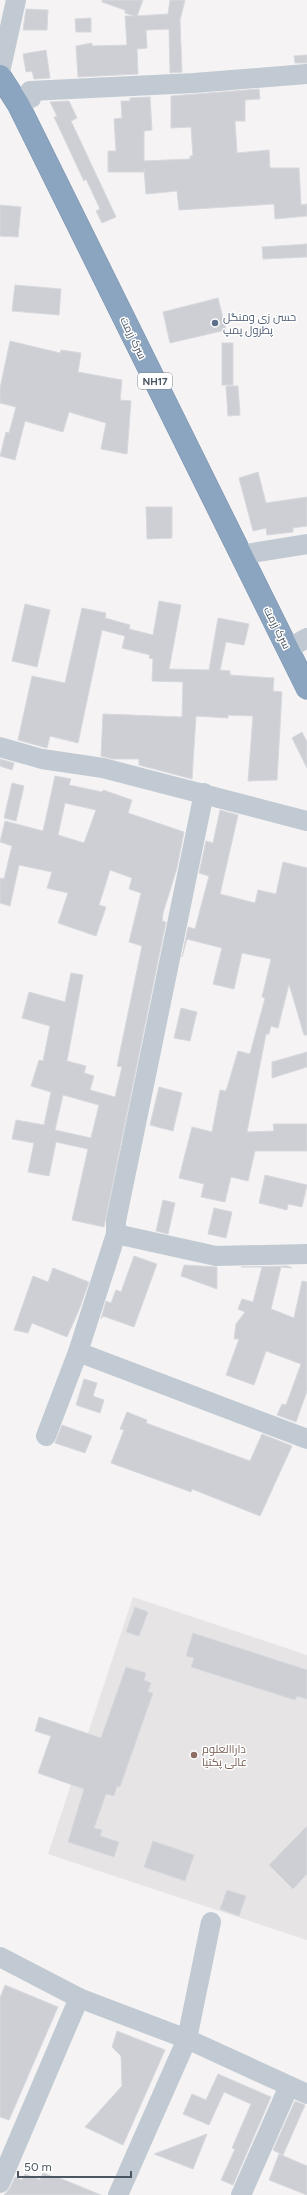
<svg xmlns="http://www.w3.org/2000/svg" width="307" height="2195" font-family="Figtree,Cairo,sans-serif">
<rect width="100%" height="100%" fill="#f5f3f3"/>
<polygon fill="#e6e4e5" points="133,1597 307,1655 307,1940 48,1854"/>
<g fill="#cdcfd5" stroke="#d7d9de" fill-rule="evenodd">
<polygon points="102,0 143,0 137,16 168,14 170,0 185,0 180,20 182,72 170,73 169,29 146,30 147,48 137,49 138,74 78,77 76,46 92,43 92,46 127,45 125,16 134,16 125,13 125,10 102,2"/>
<polygon points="26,9 48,10 47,30 23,30"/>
<polygon points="91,18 91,32 76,32 75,19"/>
<polygon points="46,50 50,78 34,79 32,71 26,72 23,54"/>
<polygon points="307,55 307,63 295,63 294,56"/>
<polygon points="259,89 260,99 245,100 245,121 235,121 237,153 269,150 270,168 299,168 301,205 307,204 307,216 275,219 274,204 179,210 177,191 146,194 144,169 144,172 108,172 108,151 116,151 114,119 122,118 121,101 130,101 130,98 150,97 152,130 144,131 144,161 190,159 190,156 193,156 191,127 171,128 171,96"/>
<polygon points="69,101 77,118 71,121 116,217 102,223 96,211 100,209 86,179 84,181 54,117 57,116 50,102"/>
<polygon points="0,205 21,207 18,237 0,236"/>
<polygon points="307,244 307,257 263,259 262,247"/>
<polygon points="15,285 61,289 59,315 12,311"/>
<polygon points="218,298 226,330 170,343 163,312"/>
<polygon points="10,341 60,353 61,350 81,353 78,372 122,380 120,400 131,401 127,454 101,449 106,423 69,412 63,432 25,421 15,460 0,456 6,432 9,433 16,407 0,403 0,388"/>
<rect x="222" y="343" width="11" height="42"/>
<polygon points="226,386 238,386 240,415 228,416"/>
<polygon points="258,472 266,503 307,497 307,526 293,528 293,532 267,535 266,528 253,531 239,478"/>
<polygon points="146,507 172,507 172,538 147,539"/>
<polygon points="159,601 181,605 169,669 209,670 218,618 249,624 244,645 226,642 220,670 230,671 230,675 274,678 273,691 282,692 277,780 248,781 253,716 228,715 228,718 196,716 192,779 139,765 139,759 113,759 101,756 103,714 182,717 183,682 152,681 153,659 149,658 150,655 122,648 125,636 102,630 78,743 50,736 47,748 18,740 32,676 65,683 82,608 106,613 105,618 130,625 129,629 153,635"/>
<polygon points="25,604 50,610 37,667 12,661"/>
<polygon points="302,732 307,742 307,768 292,738"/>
<polygon points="0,759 14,763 12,770 0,766"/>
<path d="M 55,776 L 71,779 L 69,785 L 102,792 L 103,790 L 132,800 L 128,813 L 184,832 L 177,868 L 163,913 L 162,921 L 166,922 L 104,1227 L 72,1220 L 88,1149 L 56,1142 L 49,1176 L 28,1172 L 34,1143 L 12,1139 L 16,1120 L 44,1125 L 51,1092 L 31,1086 L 39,1060 L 43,1061 L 50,1026 L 22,1018 L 29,992 L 65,1002 L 71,973 L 83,975 L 67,1061 L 86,1066 L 84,1073 L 94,1076 L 90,1090 L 115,1097 L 122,1067 L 117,1066 L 142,946 L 129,942 L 141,893 L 129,889 L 132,878 L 110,870 L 99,905 L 106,907 L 96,936 L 58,923 L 68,893 L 47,888 L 52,872 L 19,865 L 10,906 L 0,903 L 0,878 L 4,879 L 12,846 L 0,842 L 5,821 L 43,831 ZM 65,803 L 96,810 L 84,843 L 58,835 ZM 63,1095 L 99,1105 L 91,1138 L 55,1130 Z"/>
<polygon points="12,783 24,786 16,821 4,818"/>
<polygon points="220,810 238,815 220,894 255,903 258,890 276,894 283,862 307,868 307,1035 304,1035 289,984 278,1028 271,1026 269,1034 266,1034 247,1132 274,1131 273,1124 307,1124 307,1151 255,1151 248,1181 231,1177 225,1202 201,1197 204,1184 179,1178 192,1127 212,1132 220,1090 226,1091 238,1051 250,1054 265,998 262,997 271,959 242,953 234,989 213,984 222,948 187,939 182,957 188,927 195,929 209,876 199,873 206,841 213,843"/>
<polygon points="181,1008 197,1012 190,1041 174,1038"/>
<polygon points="307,1052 307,1067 272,1078 272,1062"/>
<polygon points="159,1087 182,1093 173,1131 150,1125"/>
<polygon points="265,1175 307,1185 302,1207 288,1204 287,1210 259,1203"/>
<polygon points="163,1200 175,1203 168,1234 156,1231"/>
<polygon points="214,1208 232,1212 226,1238 208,1234"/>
<polygon points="134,1256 157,1264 134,1327 103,1316 101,1319 106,1301 111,1303 116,1290 121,1292"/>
<polygon points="184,1265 217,1267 217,1289 181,1276"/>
<polygon points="288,1266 292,1268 281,1267 271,1309 294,1318 302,1281 307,1282 307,1391 296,1422 277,1415 282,1404 286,1405 301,1364 266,1351 254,1385 226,1375 239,1339 234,1339 236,1324 245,1312 238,1309 242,1299 253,1302 262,1267 241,1267"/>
<polygon points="53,1268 89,1282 79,1310 67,1337 32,1323 28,1333 14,1330 33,1276 48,1282"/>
<polygon points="84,1379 97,1383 93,1396 104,1400 100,1413 76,1405"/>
<polygon points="127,1412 147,1420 146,1423 250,1461 262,1434 292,1446 260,1516 192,1489 191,1492 111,1463 124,1430 120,1429"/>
<polygon points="62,1425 92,1436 85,1453 55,1443"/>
<polygon points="135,1607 148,1612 139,1636 126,1632"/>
<polygon points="193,1633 307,1670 307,1699 297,1696 295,1700 191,1667 194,1658 186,1656"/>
<polygon points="126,1667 146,1673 144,1680 151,1683 148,1692 153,1693 120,1787 117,1786 114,1796 106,1794 94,1828 102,1830 100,1836 119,1842 114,1857 68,1842 84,1789 38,1773 51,1736 35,1731 39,1717 101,1738"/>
<polygon points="307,1826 307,1874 293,1889 269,1865"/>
<polygon points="153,1841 194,1855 185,1881 144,1867"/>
<polygon points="227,1890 246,1896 239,1916 220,1909"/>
<polygon points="5,1985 58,2007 9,2120 0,2117 0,1998"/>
<polygon points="117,2031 165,2050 123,2145 85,2127 122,2086 121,2056 112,2047"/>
<polygon points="218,2074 271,2097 233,2185 221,2180 235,2149 232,2148 251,2104 224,2092 209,2125 183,2114 192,2094 206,2100"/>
<polygon points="295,2101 305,2105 283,2155 273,2150"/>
<polygon points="207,2134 193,2169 154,2154"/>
<polygon points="279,2154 307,2166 307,2195 269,2180"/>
<polygon points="43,2173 57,2178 57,2177 101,2195 4,2195 10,2188 15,2177 22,2180 25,2174 40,2180"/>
</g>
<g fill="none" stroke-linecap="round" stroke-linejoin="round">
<defs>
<polyline id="highway" points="0,76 18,104 307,688"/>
</defs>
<use href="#highway" stroke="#7690ad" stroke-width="23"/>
<g stroke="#c1cad2" stroke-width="20">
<polyline points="0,72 16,0"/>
<polyline points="18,104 31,98 30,91 194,83 307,74"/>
<polyline points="240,555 307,544"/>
<polyline points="287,649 307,638"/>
<polyline points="0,747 42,759 103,768 307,821"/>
<polyline points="116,1234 216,1256 307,1254"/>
<polyline points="78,1352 307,1439"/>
<polyline points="46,1436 78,1352 116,1234 116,1221 204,793"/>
<polyline points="0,1957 79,1998 187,2039 307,2094"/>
<polyline points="0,2183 79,1998"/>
<polyline points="118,2195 187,2039 211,1922"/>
<polyline points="241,2195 289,2086"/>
</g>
<use href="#highway" stroke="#8ba5c1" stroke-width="22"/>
</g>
<circle fill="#5c6f8a" stroke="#fff" stroke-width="1.5" cx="215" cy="323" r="4"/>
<circle fill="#8d6e63" stroke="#fff" stroke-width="1.5" cx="194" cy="1755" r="4"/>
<g text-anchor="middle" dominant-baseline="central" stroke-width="3" stroke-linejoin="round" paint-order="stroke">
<rect fill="#fff" stroke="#808990" stroke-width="1" x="138" y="373" width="34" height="16" rx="3"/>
<g font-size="10" font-weight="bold" fill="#4a5661">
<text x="155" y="381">NH17</text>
</g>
<g font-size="11" fill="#4e5e75" stroke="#fff" text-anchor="start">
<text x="223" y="317">حسن زی ومنگل<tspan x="223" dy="13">پطرول پمپ</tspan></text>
</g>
<g font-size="11" fill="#4a5661" stroke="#fff">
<text transform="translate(133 338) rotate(64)">سرک زرمت</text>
<text transform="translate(277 628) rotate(63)">سرک زرمت</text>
</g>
<g font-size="11" fill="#785e54" stroke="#fff" text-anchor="start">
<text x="202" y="1749">داراالعلوم<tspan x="202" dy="13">عالی پکتیا</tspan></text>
</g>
</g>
<path d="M18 2171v6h113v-6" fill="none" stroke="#4a5661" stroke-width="2"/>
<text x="24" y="2171" font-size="12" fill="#4a5661" stroke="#ffffff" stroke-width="3" paint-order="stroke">50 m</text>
</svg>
